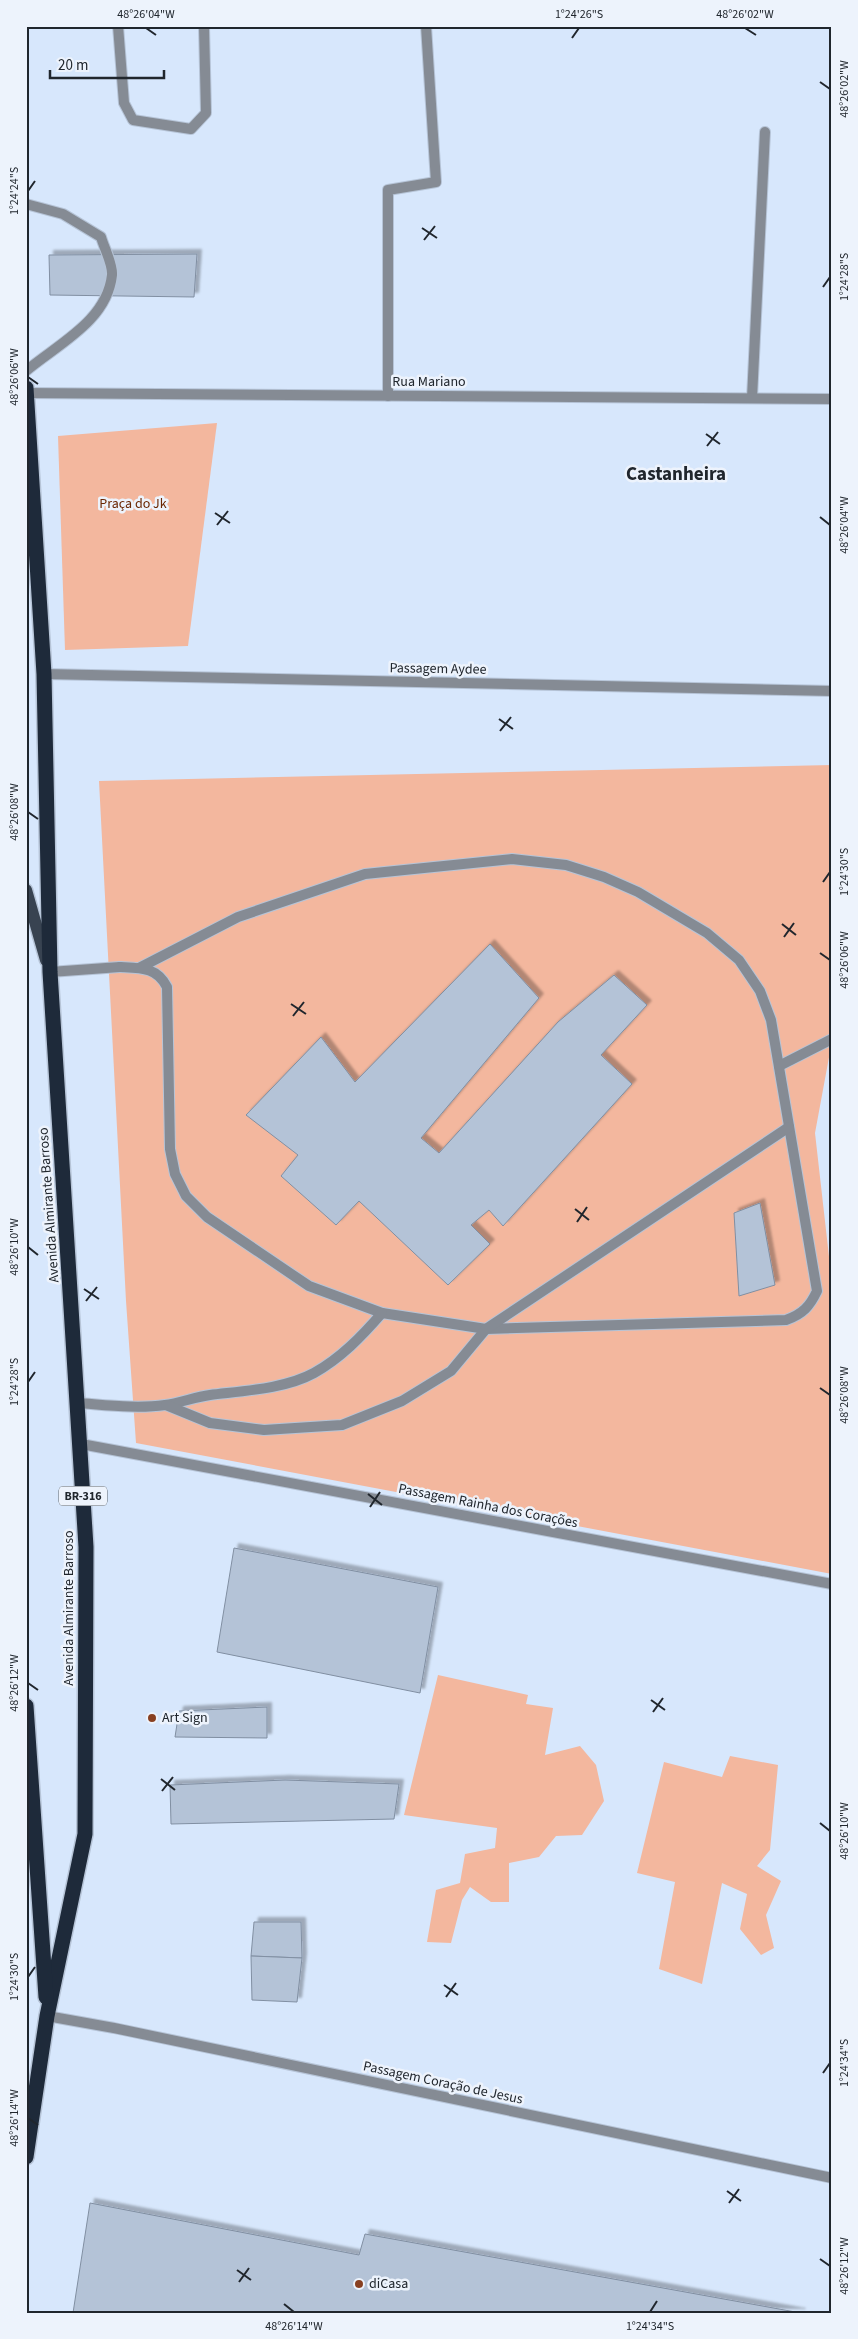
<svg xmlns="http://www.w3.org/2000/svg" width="858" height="2339" font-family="'Source Sans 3',sans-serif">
<defs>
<filter id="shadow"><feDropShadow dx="4.5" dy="-4.5" stdDeviation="1" flood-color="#0004"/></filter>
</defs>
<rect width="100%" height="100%" fill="#d7e7fc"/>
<g fill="#f3b79e">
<polygon points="217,423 188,646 65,650 58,436"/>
<polygon points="832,765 832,1041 815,1133 832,1283 832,1574 136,1443 126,1301 99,781"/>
<polygon points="438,1675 528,1695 526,1704 553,1708 545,1755 580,1746 596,1765 604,1801 582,1835 556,1836 539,1857 509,1863 509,1902 491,1902 470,1887 462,1900 451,1943 427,1942 436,1890 460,1883 465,1854 495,1848 497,1828 404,1815"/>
<polygon points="730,1756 778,1765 770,1850 757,1866 781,1881 766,1915 774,1948 761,1955 740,1929 747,1894 722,1883 702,1984 659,1969 675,1882 637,1873 664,1762 722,1777"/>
</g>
<g fill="#b4c3d7" stroke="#818fa2" filter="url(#shadow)">
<polygon points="197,254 194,297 50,295 49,255"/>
<polygon points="490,944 539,998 421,1138 439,1153 558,1022 614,975 647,1005 601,1055 632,1084 503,1226 489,1210 471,1225 490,1244 448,1285 359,1201 336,1225 281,1176 298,1155 246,1115 321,1037 355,1082"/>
<polygon points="760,1203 775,1285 739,1296 734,1213"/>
<polygon points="234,1548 438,1587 420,1693 217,1652"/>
<polygon points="267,1707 267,1738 175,1737 179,1711"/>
<polygon points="285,1780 399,1784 394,1819 171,1824 170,1785"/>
<polygon points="254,1922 301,1922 302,1958 251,1956"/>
<polygon points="251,1956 302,1958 297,2002 252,2000"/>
<polygon points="90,2203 359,2255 365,2234 801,2313 73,2313"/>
</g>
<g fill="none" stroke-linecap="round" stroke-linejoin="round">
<defs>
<g id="lane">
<polyline points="118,26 124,103 133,120 191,129 206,113 204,26"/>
<path d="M 26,204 L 63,214 L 101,237 C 104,248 113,264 112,275 C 107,321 58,344 26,371"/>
<polyline points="388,396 388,190 436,182 426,26"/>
<polyline points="752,398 765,132"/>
<path d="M 120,967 C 141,968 157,967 167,987 L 170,1149 L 175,1174 L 186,1196 L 207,1217 L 309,1286 L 382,1313 L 486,1329 L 786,1320 C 803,1314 810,1306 817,1291 L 771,1020 L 760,991 L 739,960 L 707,933 L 638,892 L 604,877 L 566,865 L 512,859 L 365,874 L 238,917 L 139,968"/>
<polyline points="779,1066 832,1039"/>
<path d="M 78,1403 C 106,1405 137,1409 165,1405 C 180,1403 195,1397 210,1395 C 242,1391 285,1389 314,1373 C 341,1358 362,1336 382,1313"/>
<polyline points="166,1405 210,1423 264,1430 342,1425 402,1401 451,1371 486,1329 789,1127"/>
</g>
<g id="street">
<polyline points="27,393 832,399"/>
<polyline points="44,674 832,691"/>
<polyline points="50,972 120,967"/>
<polyline points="81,1444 832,1584"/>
<polyline points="47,2016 114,2028 832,2178"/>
</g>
<polyline id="primary" points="26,890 46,960"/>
<g id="highway">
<polyline points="26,388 44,674 50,972 86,1547 85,1834 47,2016 26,2157"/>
<polyline points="26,1706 46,1997"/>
</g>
</defs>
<use href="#lane" stroke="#b6c4d7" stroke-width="12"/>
<use href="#street" stroke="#b6c4d7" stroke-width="12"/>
<use href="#primary" stroke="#b6c4d7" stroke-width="15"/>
<use href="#highway" stroke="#b6c4d7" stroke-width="18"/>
<use href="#lane" stroke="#858b94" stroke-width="10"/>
<use href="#street" stroke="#858b94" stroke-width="10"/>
<use href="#primary" stroke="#384351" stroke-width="12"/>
<use href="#highway" stroke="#1e2a3a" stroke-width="15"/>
</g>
<path fill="none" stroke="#20262d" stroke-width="2" d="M 146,28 L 156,35M 745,28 L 756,35M 572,38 L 579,28M 820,82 L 830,89M 28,191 L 35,181M 422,228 L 437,238M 424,240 L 435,226M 823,287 L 830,277M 28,377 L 38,384M 706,434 L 720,444M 707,446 L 718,432M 215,513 L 230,523M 820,517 L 830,525M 217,525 L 228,511M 499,719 L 513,729M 500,731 L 511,717M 28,812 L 38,819M 823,882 L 830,872M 782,924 L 796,935M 784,937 L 794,923M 820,953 L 830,960M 291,1004 L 306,1014M 293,1016 L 304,1002M 575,1209 L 589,1220M 577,1222 L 587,1207M 28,1247 L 38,1255M 84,1289 L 99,1299M 86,1301 L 97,1287M 28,1382 L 35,1372M 820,1388 L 830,1395M 368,1494 L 382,1505M 370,1507 L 380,1492M 28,1683 L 38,1690M 651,1700 L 665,1710M 653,1712 L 663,1698M 161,1779 L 175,1790M 162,1791 L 173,1777M 820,1823 L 830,1831M 28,1977 L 35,1967M 444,1985 L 458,1995M 446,1997 L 456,1983M 823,2073 L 830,2063M 28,2118 L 38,2125M 727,2191 L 741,2201M 729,2203 L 739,2189M 820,2259 L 830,2266M 237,2270 L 251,2280M 239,2282 L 249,2268M 284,2304 L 294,2312M 650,2312 L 657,2301"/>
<g fill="#884021" stroke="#edf3fc" stroke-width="2">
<circle cx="152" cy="1718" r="5"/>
<circle cx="359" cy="2284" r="5"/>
</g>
<g text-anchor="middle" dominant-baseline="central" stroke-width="5" stroke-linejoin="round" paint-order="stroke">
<rect fill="#edf3fc" stroke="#5e646b" stroke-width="1" x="59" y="1486.5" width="48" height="19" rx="4"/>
<g font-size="12" font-weight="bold" fill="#20262d">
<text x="83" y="1496">BR-316</text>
</g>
<g font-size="14" fill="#20262d" stroke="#edf3fc">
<text x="429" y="382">Rua Mariano</text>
<text transform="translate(438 669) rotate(1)">Passagem Aydee</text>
<text transform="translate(49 1205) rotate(-94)">Avenida Almirante Barroso</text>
<text transform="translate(488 1506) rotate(11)">Passagem Rainha dos Corações</text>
<text transform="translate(69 1608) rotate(-90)">Avenida Almirante Barroso</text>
<text transform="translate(443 2083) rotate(12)">Passagem Coração de Jesus</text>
</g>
<g font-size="14" fill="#6b2703" stroke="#edf3fc">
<text x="133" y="504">Praça do Jk</text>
</g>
<g font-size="14" fill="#20262d" stroke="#edf3fc" text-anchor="start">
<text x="162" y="1718">Art Sign</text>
<text x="369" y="2284">diCasa</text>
</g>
<g font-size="19" font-weight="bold" fill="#20262d" stroke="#edf3fc">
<text x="676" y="474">Castanheira</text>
</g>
</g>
<rect width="858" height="2339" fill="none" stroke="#edf3fc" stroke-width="55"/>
<path d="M50 70v8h114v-8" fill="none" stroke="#20262d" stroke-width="2.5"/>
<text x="58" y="70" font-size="15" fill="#20262d" stroke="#edf3fc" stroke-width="4" paint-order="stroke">20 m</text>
<rect x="28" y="28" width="802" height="2284" fill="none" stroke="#20262d" stroke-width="2"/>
<g font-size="12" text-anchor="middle" fill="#20262d">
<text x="146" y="18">48°26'04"W</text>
<text x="579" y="18">1°24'26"S</text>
<text x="745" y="18">48°26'02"W</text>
<text transform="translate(844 89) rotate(-90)" y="4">48°26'02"W</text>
<text transform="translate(14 191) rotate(-90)" y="4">1°24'24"S</text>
<text transform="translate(844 277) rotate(-90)" y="4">1°24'28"S</text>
<text transform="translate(14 377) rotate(-90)" y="4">48°26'06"W</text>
<text transform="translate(844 525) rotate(-90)" y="4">48°26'04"W</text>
<text transform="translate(14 812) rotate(-90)" y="4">48°26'08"W</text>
<text transform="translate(844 872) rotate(-90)" y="4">1°24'30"S</text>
<text transform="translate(844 960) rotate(-90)" y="4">48°26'06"W</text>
<text transform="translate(14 1247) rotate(-90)" y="4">48°26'10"W</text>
<text transform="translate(14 1382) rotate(-90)" y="4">1°24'28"S</text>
<text transform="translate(844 1395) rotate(-90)" y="4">48°26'08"W</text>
<text transform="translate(14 1683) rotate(-90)" y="4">48°26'12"W</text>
<text transform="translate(844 1831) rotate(-90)" y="4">48°26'10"W</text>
<text transform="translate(14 1977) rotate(-90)" y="4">1°24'30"S</text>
<text transform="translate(844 2063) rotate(-90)" y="4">1°24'34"S</text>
<text transform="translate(14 2118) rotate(-90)" y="4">48°26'14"W</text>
<text transform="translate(844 2266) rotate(-90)" y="4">48°26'12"W</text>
<text x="294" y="2330">48°26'14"W</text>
<text x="650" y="2330">1°24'34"S</text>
</g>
</svg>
